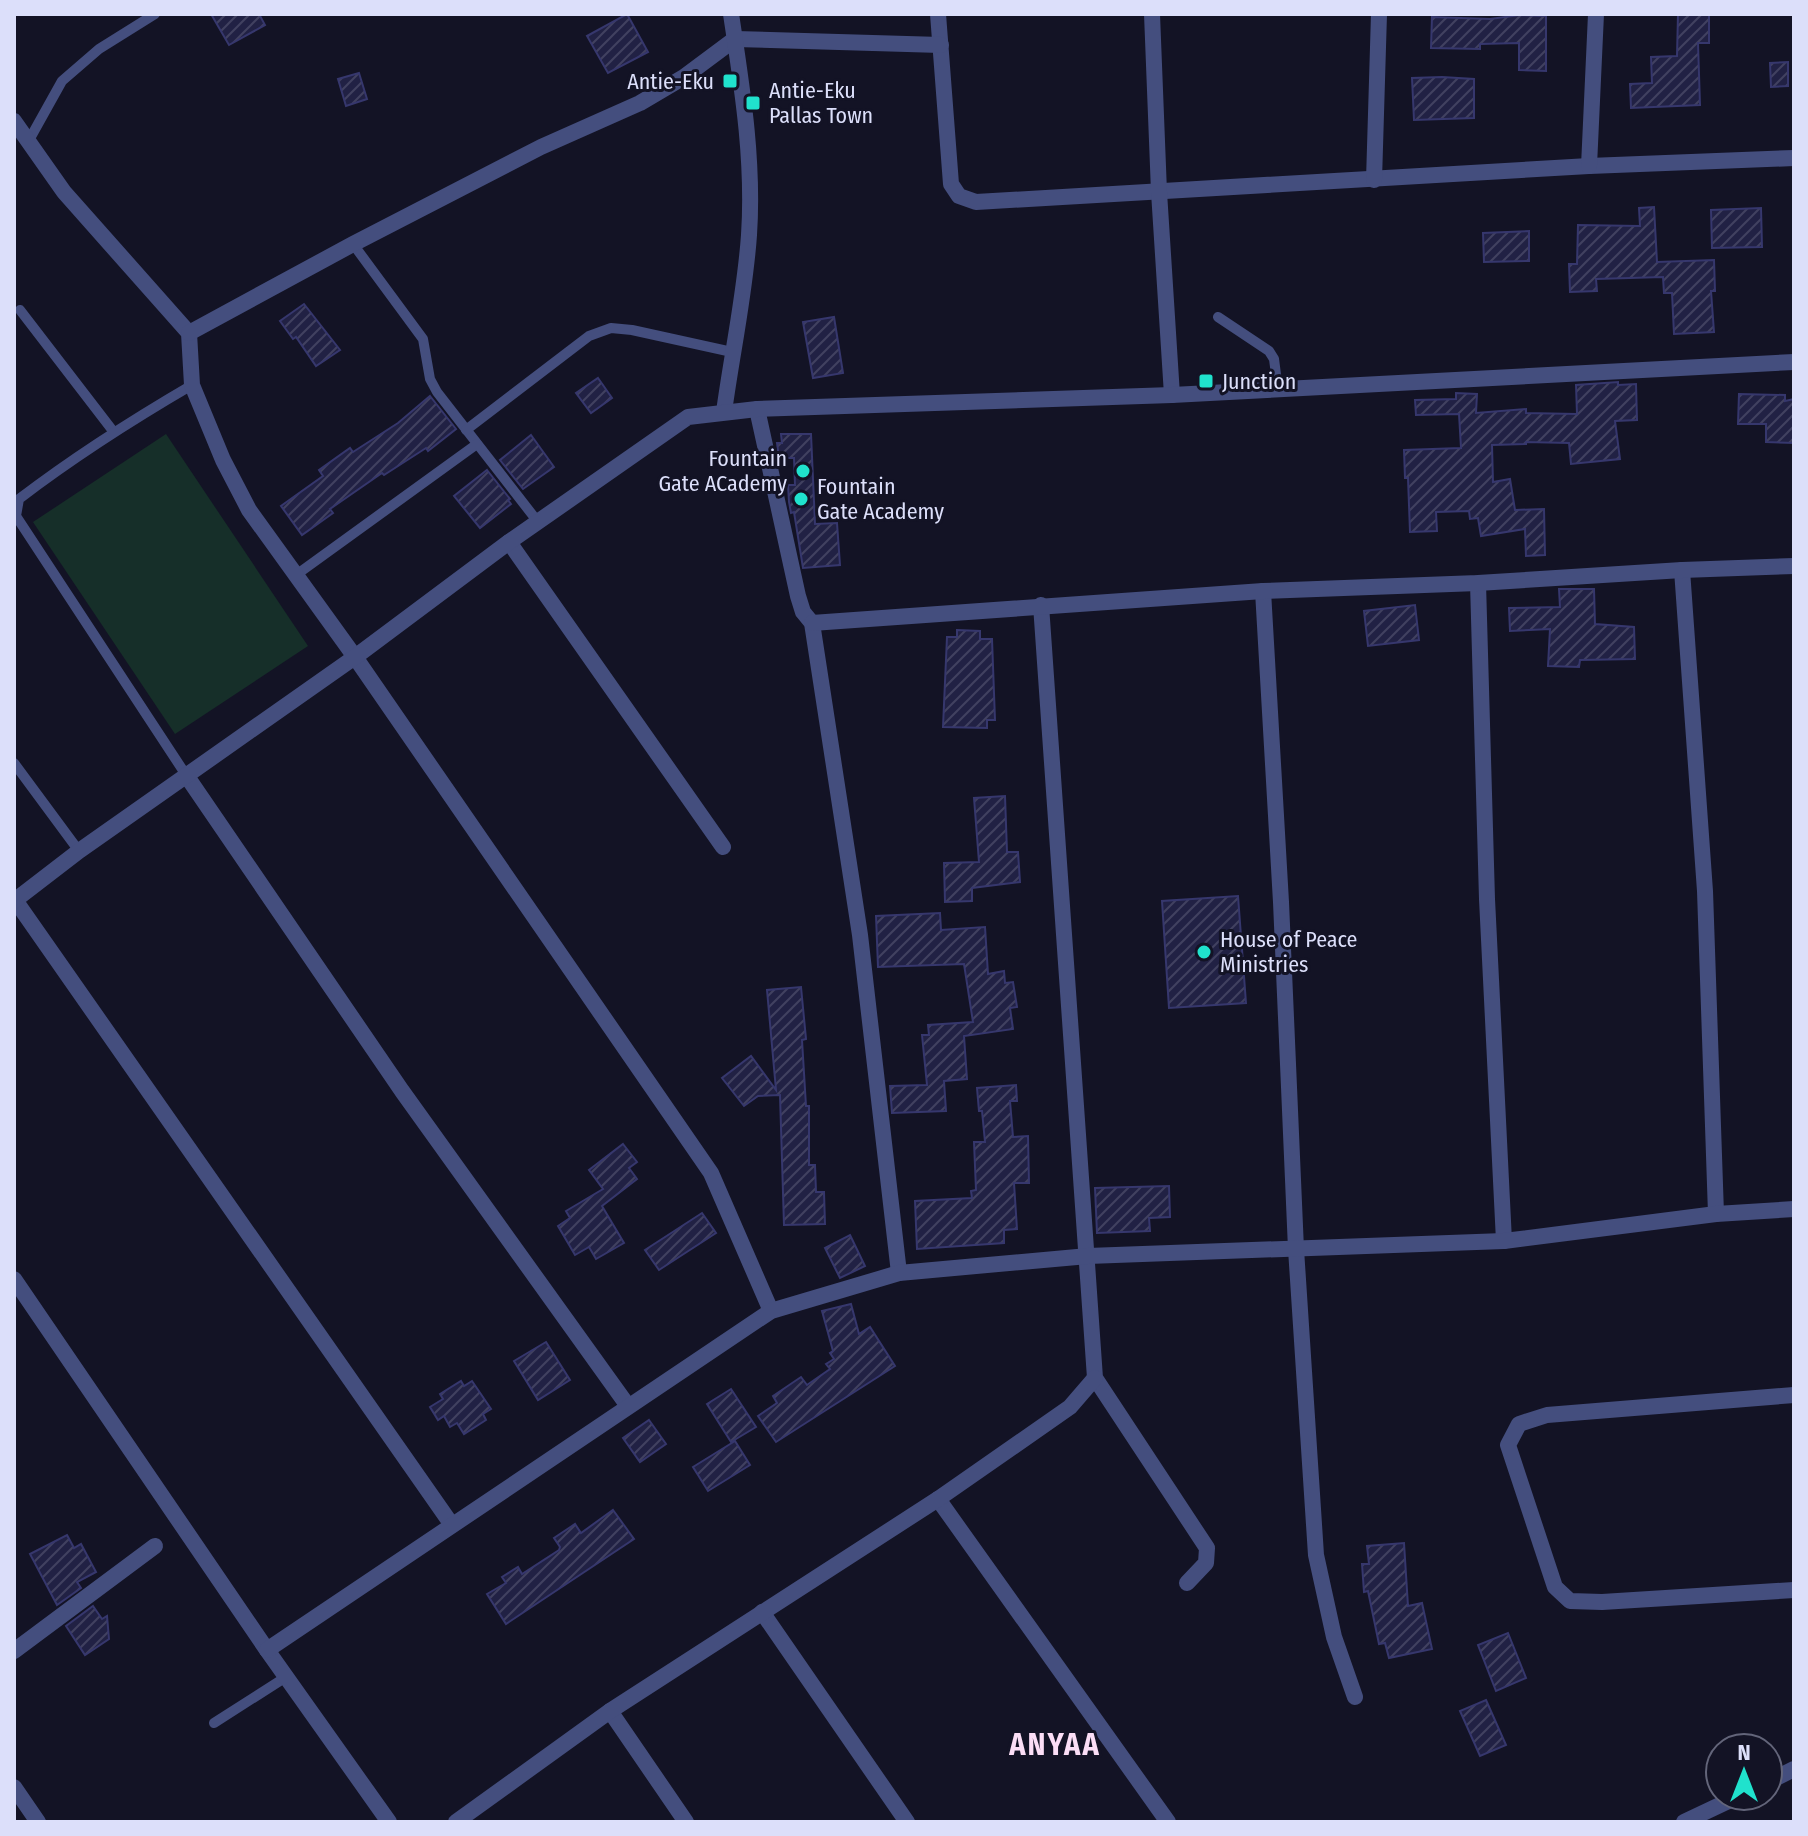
<svg xmlns="http://www.w3.org/2000/svg" width="1808" height="1836" font-family="'Fira Sans Condensed',sans-serif">
<defs>
<pattern id="building-hatch" width="6" height="6" patternUnits="userSpaceOnUse" patternTransform="scale(2)"><rect width="6" height="6" fill="#212144"/><path d="M-1 1l2-2M0 6l6-6M5 7l2-2" fill="none" stroke="#414160"/></pattern>
</defs>
<rect width="100%" height="100%" fill="#131325"/>
<polygon fill="#162f29" points="166,434 308,646 175,734 33,522"/>
<g fill="url(#building-hatch)" stroke="#36376d" stroke-width="2">
<polygon points="211,14 259,14 265,25 229,45"/>
<polygon points="627,14 648,52 608,73 587,36"/>
<polygon points="1678,14 1709,14 1709,43 1698,43 1700,105 1631,108 1630,84 1652,83 1651,57 1677,56"/>
<polygon points="1520,15 1546,16 1546,71 1519,70 1519,43 1480,44 1480,49 1431,48 1432,17 1490,19"/>
<polygon points="1788,62 1788,86 1771,87 1770,63"/>
<polygon points="359,73 367,99 346,106 338,79"/>
<polygon points="1442,77 1474,79 1474,118 1414,120 1412,78"/>
<polygon points="1654,207 1657,262 1714,260 1715,291 1711,291 1714,332 1674,334 1672,293 1664,293 1663,277 1596,279 1597,291 1570,292 1569,264 1577,264 1578,225 1640,226 1639,208"/>
<polygon points="1761,208 1762,247 1712,248 1711,210"/>
<polygon points="1529,231 1529,261 1484,262 1483,233"/>
<polygon points="304,304 340,350 316,366 296,337 293,339 280,321"/>
<polygon points="834,317 843,373 813,378 803,322"/>
<polygon points="598,378 612,398 591,413 576,393"/>
<polygon points="1618,382 1618,385 1636,384 1637,420 1615,421 1620,459 1571,464 1569,443 1526,442 1526,444 1492,445 1493,482 1510,479 1515,510 1544,509 1545,555 1526,556 1525,529 1481,536 1478,518 1470,519 1469,511 1436,512 1437,531 1410,532 1408,478 1405,478 1404,450 1461,448 1459,414 1416,415 1415,400 1456,399 1456,393 1477,394 1476,413 1526,409 1526,413 1577,414 1576,385"/>
<polygon points="1739,394 1785,395 1785,401 1794,399 1794,443 1766,442 1766,424 1738,424"/>
<polygon points="430,396 456,429 428,451 426,448 384,475 382,473 330,509 333,513 302,535 281,506 323,476 319,470 350,448 353,452 398,423"/>
<polygon points="781,434 811,434 815,524 837,523 840,565 803,568 794,512 791,513 789,502 788,485 795,485 794,458 779,458 777,443 782,443"/>
<polygon points="531,435 554,467 523,489 500,460"/>
<polygon points="487,470 510,499 508,500 511,504 480,528 454,496"/>
<polygon points="1559,589 1594,589 1595,624 1634,627 1635,659 1580,660 1579,667 1548,666 1550,629 1510,631 1509,608 1560,607"/>
<polygon points="1415,605 1419,640 1368,646 1364,611"/>
<polygon points="957,630 980,631 980,639 992,639 995,720 987,720 987,728 943,727 947,637 957,637"/>
<polygon points="1005,796 1007,852 1018,852 1020,882 972,888 972,901 945,902 944,863 979,862 974,798"/>
<polygon points="1238,896 1246,1003 1169,1008 1162,901"/>
<polygon points="940,913 941,930 985,927 988,974 1004,971 1005,983 1013,982 1017,1007 1010,1008 1013,1029 964,1036 967,1079 944,1081 946,1111 892,1113 890,1086 927,1085 922,1035 929,1035 928,1025 973,1022 964,964 878,967 876,916"/>
<polygon points="801,987 806,1039 802,1040 806,1106 809,1106 809,1165 815,1165 816,1192 824,1192 825,1224 784,1225 780,1095 758,1096 744,1106 722,1078 751,1056 776,1090 767,990"/>
<polygon points="1016,1085 1017,1101 1010,1101 1013,1137 1028,1136 1029,1183 1014,1183 1017,1229 1004,1230 1004,1243 917,1249 915,1201 972,1198 971,1191 976,1190 974,1142 985,1142 982,1111 979,1111 977,1088"/>
<polygon points="623,1144 637,1162 629,1168 637,1179 602,1206 624,1243 596,1259 589,1247 575,1255 558,1226 570,1218 566,1211 603,1189 589,1170"/>
<polygon points="1169,1186 1170,1217 1149,1218 1150,1231 1097,1233 1095,1188"/>
<polygon points="702,1213 716,1233 659,1270 645,1250"/>
<polygon points="850,1235 865,1266 840,1278 825,1248"/>
<polygon points="851,1304 859,1334 870,1327 895,1366 776,1442 758,1416 777,1403 773,1396 801,1377 807,1385 830,1369 826,1364 834,1359 830,1353 833,1351 822,1311"/>
<polygon points="546,1342 570,1380 538,1400 514,1361"/>
<polygon points="461,1381 464,1386 472,1381 491,1409 483,1414 486,1420 464,1434 457,1423 450,1427 444,1416 438,1420 430,1407 443,1399 440,1394"/>
<polygon points="731,1389 756,1427 731,1442 707,1404"/>
<polygon points="649,1420 666,1444 640,1462 623,1438"/>
<polygon points="735,1441 750,1465 708,1491 693,1467"/>
<polygon points="613,1510 634,1539 506,1624 487,1594 506,1583 502,1577 518,1567 522,1574 559,1550 560,1547 554,1538 575,1524 581,1533"/>
<polygon points="67,1535 74,1548 81,1544 96,1572 77,1582 81,1588 57,1605 30,1554"/>
<polygon points="1404,1543 1408,1606 1422,1603 1432,1649 1389,1658 1385,1643 1379,1644 1368,1591 1364,1592 1362,1564 1369,1564 1367,1546"/>
<polygon points="93,1606 102,1619 107,1616 109,1639 85,1655 66,1626"/>
<polygon points="1508,1633 1526,1678 1496,1691 1478,1645"/>
<polygon points="1486,1700 1506,1745 1480,1756 1460,1711"/>
</g>
<g fill="none" stroke-linecap="round" stroke-linejoin="round">
<g stroke="#444e7e" stroke-width="10">
<polyline points="28,142 62,81 99,49 155,14"/>
<polyline points="353,244 423,339 430,379 437,392 538,522"/>
<polyline points="20,310 113,431"/>
<polyline points="1218,317 1269,351 1274,359 1278,390"/>
<polyline points="466,430 589,336 611,328 632,330 732,352"/>
<polyline points="296,575 477,444"/>
<polyline points="14,763 79,851"/>
<path d="M 186,775 L 16,516 L 19,499 C 74,457 132,420 192,385"/>
<polyline points="214,1723 286,1677"/>
</g>
<g stroke="#444e7e" stroke-width="16">
<polyline points="938,14 951,184 959,196 976,202 1589,166 1794,158"/>
<polyline points="1152,14 1159,192 1172,395"/>
<polyline points="14,121 64,192 189,333 192,385 223,460 249,510 355,657 711,1173 771,1311"/>
<polyline points="1589,166 1596,14"/>
<polyline points="1374,180 1379,14"/>
<polyline points="189,333 353,244 541,147 640,103 684,77 735,39 941,45"/>
<polyline points="757,409 798,596 803,612 812,623 860,935 899,1273"/>
<path d="M 724,412 C 732,353 745,294 749,235 C 754,160 742,87 731,14"/>
<polyline points="509,542 723,847"/>
<polyline points="1682,570 1705,891 1716,1214"/>
<polyline points="1478,583 1487,899 1504,1241"/>
<polyline points="1263,591 1281,902 1296,1249 1316,1555 1334,1637 1355,1697"/>
<polyline points="1041,605 1095,1378 1207,1548 1206,1563 1187,1583"/>
<polyline points="812,623 1263,591 1478,583 1682,570 1794,566"/>
<polyline points="186,775 402,1091 628,1406"/>
<polyline points="15,900 452,1525"/>
<polyline points="14,901 79,851 355,657 509,542 688,417 757,409 1172,395 1794,362"/>
<polyline points="14,1279 267,1650 389,1822"/>
<polyline points="1794,1395 1547,1415 1519,1424 1508,1445 1555,1587 1570,1601 1602,1602 1794,1590"/>
<polyline points="938,1499 1168,1822"/>
<polyline points="762,1612 907,1822"/>
<polyline points="267,1650 771,1311 899,1273 1088,1256 1504,1241 1716,1214 1794,1209"/>
<polyline points="14,1651 155,1546"/>
<polyline points="610,1711 686,1822"/>
<polyline points="1768,1782 1794,1769"/>
<polyline points="14,1787 38,1822"/>
<polyline points="456,1822 610,1711 938,1499 1070,1407 1095,1378"/>
<polyline points="1684,1822 1739,1796"/>
</g>
</g>
<g fill="#20e2cd" stroke="#131325" stroke-width="3">
<rect x="722" y="73" width="16" height="16" rx="4"/>
<rect x="745" y="95" width="16" height="16" rx="4"/>
<rect x="1198" y="373" width="16" height="16" rx="4"/>
<circle cx="803" cy="471" r="8"/>
<circle cx="801" cy="499" r="8"/>
<circle cx="1204" cy="952" r="8"/>
</g>
<g text-anchor="middle" dominant-baseline="central" stroke-width="6" stroke-linejoin="round" paint-order="stroke">
<g font-size="22" fill="#dcdffa" stroke="#131325" text-anchor="start">
<text x="714" y="81" text-anchor="end">Antie-Eku</text>
<text x="769" y="90">Antie-Eku<tspan x="769" dy="25">Pallas Town</tspan></text>
<text x="1222" y="381">Junction</text>
<text x="787" y="458" text-anchor="end">Fountain<tspan x="787" dy="25">Gate ACademy</tspan></text>
<text x="817" y="486">Fountain<tspan x="817" dy="25">Gate Academy</tspan></text>
<text x="1220" y="939">House of Peace<tspan x="1220" dy="25">Ministries</tspan></text>
</g>
<g font-size="30" font-weight="bold" letter-spacing="2" fill="#fbdef6" stroke="#131325">
<text x="1055" y="1745">ANYAA</text>
</g>
</g>
<rect width="1808" height="1836" fill="none" stroke="#dcdffa" stroke-width="32"/>
<g transform="translate(1744 1772)"><circle r="38" fill="#131325" stroke="#63657a" stroke-width="2"/>
<path d="M0-6L14 30L0 20L-14 30Z" fill="#20e2cd"/>
<text y="-12" font-size="22" font-weight="bold" text-anchor="middle" fill="#dcdffa">N</text>
</g>
</svg>
